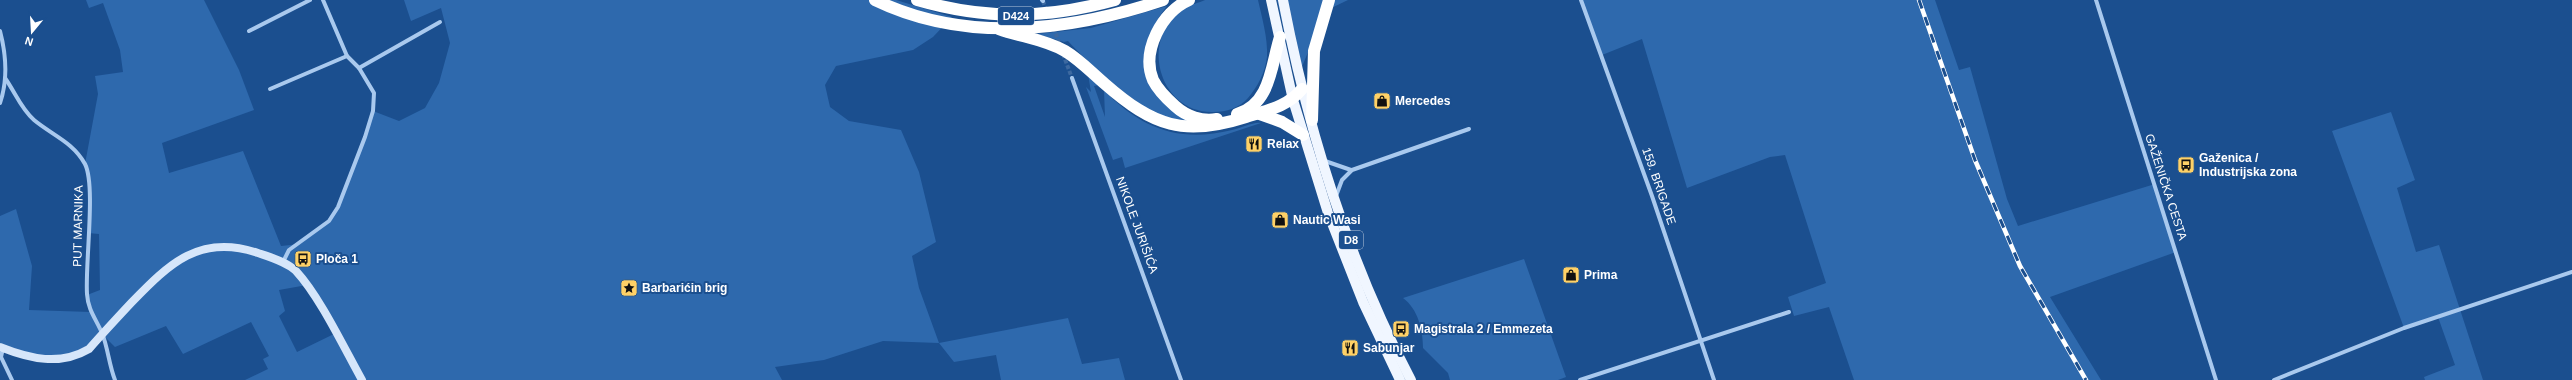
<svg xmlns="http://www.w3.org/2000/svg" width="2572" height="380" font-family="Arial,sans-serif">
<rect width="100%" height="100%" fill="#1b4f8f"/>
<g fill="#2e69ad" fill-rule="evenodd">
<path d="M 86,0 L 204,0 L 239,70 L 254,110 L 162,143 L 169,173 L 243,151 L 281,246 L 300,244 L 329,221 L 338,207 L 373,111 L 399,121 L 425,108 L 439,83 L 450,43 L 441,8 L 411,21 L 404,0 L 896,0 L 952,17 L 933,37 L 913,50 L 836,66 L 825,85 L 830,107 L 849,121 L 901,130 L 919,172 L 936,242 L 912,256 L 919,288 L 939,343 L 1068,318 L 1082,364 L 1119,358 L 1125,380 L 1001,380 L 996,355 L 954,362 L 939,343 L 883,341 L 824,360 L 775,367 L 782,380 L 245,380 L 268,369 L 263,359 L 269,356 L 251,322 L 183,354 L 166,326 L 115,347 L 102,334 C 69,370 42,356 0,347 L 0,216 L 16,209 L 32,266 L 29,310 L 91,312 L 87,295 L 100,290 L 99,234 L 88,233 L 90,184 L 85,164 L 98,94 L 95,76 L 123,72 L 120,50 L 103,3 L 89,8 ZM 307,285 L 336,333 L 297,352 L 279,316 L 285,311 L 279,290 Z"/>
<path d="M 1205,0 L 1258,0 C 1262,18 1268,38 1267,57 C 1265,73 1258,86 1248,98 C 1239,108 1227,112 1213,112 C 1158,113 1138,36 1185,8 C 1191,4 1199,3 1205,0 Z"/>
<polygon points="1277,0 1348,0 1325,11 1299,74 1293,71"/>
<polygon points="1581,0 1935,0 1959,70 1970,67 2007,199 2018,226 2155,184 2176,252 2050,297 2101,380 1854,380 1829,307 1794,316 1788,297 1826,283 1785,155 1770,157 1687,188 1642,39 1602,55"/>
<path d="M 1167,6 C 1148,30 1148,43 1148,73 L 1196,122 C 1184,120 1170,119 1159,115 C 1134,104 1087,62 1068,41 L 1064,42 L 1037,34 L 1091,28 Z"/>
<path d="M 1088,74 L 1099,85 L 1094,86 L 1105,117 L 1104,90 C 1141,129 1180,143 1232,130 C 1240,128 1256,121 1261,123 L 1125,168 L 1122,157 L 1113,160 L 1086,87 L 1091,92 Z"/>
<polygon points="2391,112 2415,180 2397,188 2416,252 2439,245 2483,380 2425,380 2424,377 2455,365 2438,317 2404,328 2332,131"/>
<path d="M 1524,259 L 1566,377 L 1558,380 L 1450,380 L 1448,373 L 1423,348 C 1423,330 1418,309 1403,298 Z"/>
</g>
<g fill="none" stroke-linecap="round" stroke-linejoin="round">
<g stroke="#3d69a0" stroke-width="4" stroke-dasharray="4 2" stroke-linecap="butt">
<polyline points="1043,1 1047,12"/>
<polyline points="1054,28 1060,46"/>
<polyline points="1063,54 1072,78"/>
</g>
<g stroke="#a9c9ee" stroke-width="4">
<polyline points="1042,0 1043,1"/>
<polyline points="1581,0 1652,196 1714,380"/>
<polyline points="2096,0 2216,380"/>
<path d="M 0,31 C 6,54 8,80 0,103"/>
<polyline points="249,31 310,0"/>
<polyline points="359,68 440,22"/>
<path d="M 5,78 C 15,92 21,109 34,120 C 52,135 73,142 85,164 C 96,186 85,263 87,294 C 88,310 96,319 102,333 C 108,348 109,365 115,380"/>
<polyline points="1072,78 1181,380"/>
<polyline points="270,89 347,56"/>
<polyline points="1325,161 1351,170"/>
<polyline points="1336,196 1342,180 1352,170 1469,129"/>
<polyline points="283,262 289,250 329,221 338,207 365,137 373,111 374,93 359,68 347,56 323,0"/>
<polyline points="3,348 1,357 12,380"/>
<polyline points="1580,380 1789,312"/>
<polyline points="2274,380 2404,328 2572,272"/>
</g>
<path stroke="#d6e6fa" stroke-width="8" d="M 0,347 C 30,359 60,366 89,349 C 103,333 117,318 132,302 C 169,264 200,233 258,253 C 270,257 287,262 296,271 C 320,297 344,348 362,380"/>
<g stroke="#f0f6ff" stroke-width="10">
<polyline points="1271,0 1293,100 1328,213 1363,302 1400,380"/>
<path d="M 1283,0 C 1308,130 1349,263 1411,380"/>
</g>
<g stroke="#fff" stroke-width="12">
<path d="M 875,0 C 966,44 1071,31 1163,0"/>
<path d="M 917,0 C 986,20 1046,19 1115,0"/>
<path d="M 1189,0 C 1162,12 1141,51 1153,80 C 1158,90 1166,98 1175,106 C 1186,116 1202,122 1217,119"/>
<path d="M 999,29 C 1021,37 1044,39 1065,51 C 1080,60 1092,73 1105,84 C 1153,126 1184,137 1246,117 C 1268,110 1287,107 1302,89"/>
<polyline points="1257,113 1282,122 1303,135"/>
<path d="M 1237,114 C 1271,104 1271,65 1280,37"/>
<polyline points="1312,120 1314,51 1329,0"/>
</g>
<defs>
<polyline id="rail" points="1919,0 1975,160 2020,266 2086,380"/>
</defs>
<use href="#rail" stroke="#fff" stroke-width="4.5"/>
<use href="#rail" stroke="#1b4f8f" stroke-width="3" stroke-dasharray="9" stroke-linecap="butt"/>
</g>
<defs>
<symbol id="shop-square" viewBox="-11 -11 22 22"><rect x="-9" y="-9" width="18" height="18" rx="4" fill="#ffd166" stroke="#1b4f8f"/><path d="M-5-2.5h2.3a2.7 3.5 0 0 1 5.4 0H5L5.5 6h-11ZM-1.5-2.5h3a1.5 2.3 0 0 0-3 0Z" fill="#111"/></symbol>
<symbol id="restaurant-square" viewBox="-11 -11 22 22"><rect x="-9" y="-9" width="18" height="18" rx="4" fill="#ffd166" stroke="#1b4f8f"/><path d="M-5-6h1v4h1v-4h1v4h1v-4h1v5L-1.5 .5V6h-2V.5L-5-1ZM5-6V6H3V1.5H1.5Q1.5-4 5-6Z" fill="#111"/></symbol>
<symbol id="bus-square" viewBox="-11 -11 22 22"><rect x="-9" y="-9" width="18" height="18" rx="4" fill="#ffd166" stroke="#1b4f8f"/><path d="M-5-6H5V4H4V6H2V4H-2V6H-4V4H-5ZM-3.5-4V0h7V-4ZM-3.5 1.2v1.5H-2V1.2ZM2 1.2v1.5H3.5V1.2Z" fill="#111"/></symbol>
<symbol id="sight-square" viewBox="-11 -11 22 22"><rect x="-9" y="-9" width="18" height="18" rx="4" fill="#ffd166" stroke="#1b4f8f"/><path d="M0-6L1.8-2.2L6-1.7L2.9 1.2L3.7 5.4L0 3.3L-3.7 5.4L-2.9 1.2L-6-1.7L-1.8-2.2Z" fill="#111"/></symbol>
</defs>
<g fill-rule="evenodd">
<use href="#shop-square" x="1372" y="91" width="20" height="20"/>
<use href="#restaurant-square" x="1244" y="134" width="20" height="20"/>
<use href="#bus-square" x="2176" y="155" width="20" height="20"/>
<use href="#shop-square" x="1270" y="210" width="20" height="20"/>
<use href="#bus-square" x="293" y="249" width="20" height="20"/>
<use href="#shop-square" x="1561" y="265" width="20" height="20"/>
<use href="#sight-square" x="619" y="278" width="20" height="20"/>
<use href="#bus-square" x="1391" y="319" width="20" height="20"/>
<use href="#restaurant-square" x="1340" y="338" width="20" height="20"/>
</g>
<g text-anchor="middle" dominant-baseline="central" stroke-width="4" stroke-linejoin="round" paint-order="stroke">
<g fill="#1b4f8f" stroke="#bbcadd" stroke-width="1">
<rect x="998" y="7" width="36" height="18" rx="3"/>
<rect x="1339" y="231" width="24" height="18" rx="3"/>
</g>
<g font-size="11" font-weight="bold" fill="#fff">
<text x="1016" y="16">D424</text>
<text x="1351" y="240">D8</text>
</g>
<g font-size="12" font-weight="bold" fill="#fff" stroke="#1b4f8f" text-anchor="start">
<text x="1395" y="101">Mercedes</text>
<text x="1267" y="144">Relax</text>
<text x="2199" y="158">Gaženica /<tspan x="2199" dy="14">Industrijska zona</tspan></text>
<text x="1293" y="220">Nautic Wasi</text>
<text x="316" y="259">Ploča 1</text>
<text x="1584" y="275">Prima</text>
<text x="642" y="288">Barbarićin brig</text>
<text x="1414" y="329">Magistrala 2 / Emmezeta</text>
<text x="1363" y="348">Sabunjar</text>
</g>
<g font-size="12" fill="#fff" stroke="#1b4f8f">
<text transform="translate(1659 186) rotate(71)">159. BRIGADE</text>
<text transform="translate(2166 187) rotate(72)">GAŽENIČKA CESTA</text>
<text transform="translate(1137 225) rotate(70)">NIKOLE JURIŠIĆA</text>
<text transform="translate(78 226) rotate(-89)">PUT MARNIKA</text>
</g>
</g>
<g transform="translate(32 32) rotate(198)" stroke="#1b4f8f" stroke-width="3" paint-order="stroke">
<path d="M0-3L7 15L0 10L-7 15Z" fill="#ffffff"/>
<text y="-6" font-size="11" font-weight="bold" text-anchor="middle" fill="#ffffff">N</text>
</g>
</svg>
